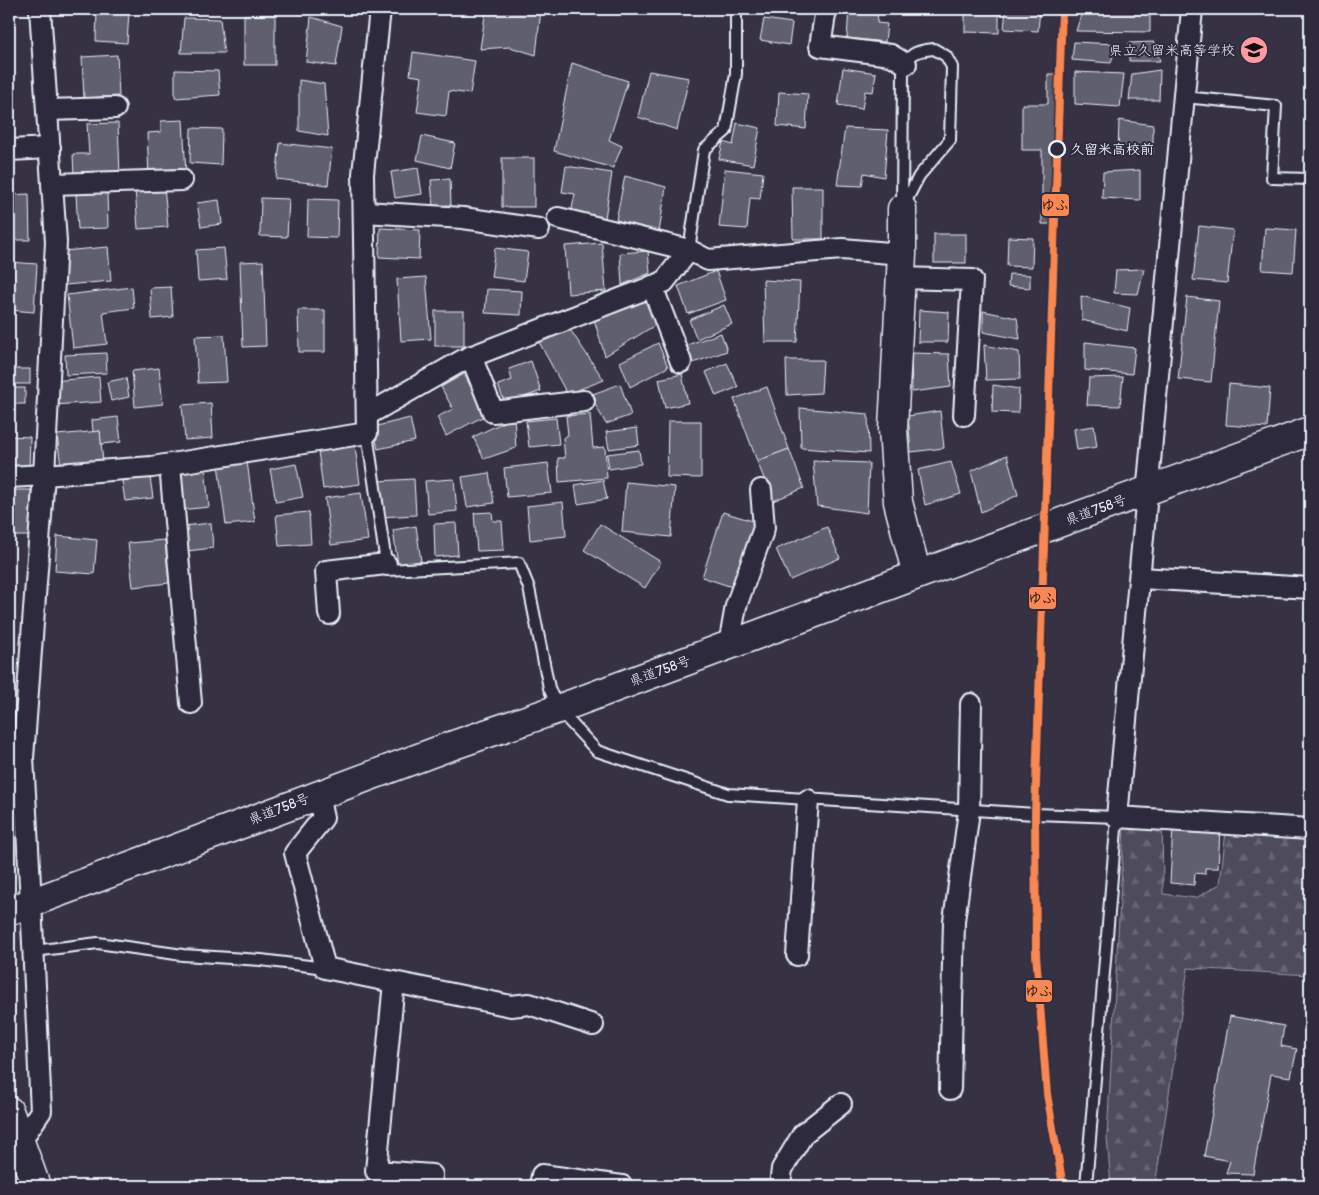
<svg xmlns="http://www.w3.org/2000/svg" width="1319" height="1195" font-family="Pangolin,'Klee One',sans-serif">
<defs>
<pattern id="forest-firs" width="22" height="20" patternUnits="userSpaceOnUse" patternTransform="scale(1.25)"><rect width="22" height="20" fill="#4d4b5c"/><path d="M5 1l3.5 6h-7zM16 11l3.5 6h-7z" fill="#676574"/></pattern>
</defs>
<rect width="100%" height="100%" fill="#363244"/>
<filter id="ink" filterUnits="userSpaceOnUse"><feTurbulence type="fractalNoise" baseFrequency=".02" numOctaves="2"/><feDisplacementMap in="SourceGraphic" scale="10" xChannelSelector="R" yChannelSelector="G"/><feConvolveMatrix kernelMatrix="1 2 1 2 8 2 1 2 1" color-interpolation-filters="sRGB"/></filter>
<g filter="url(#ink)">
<polygon fill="url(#forest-firs)" stroke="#9a9eaa" points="1125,809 1162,815 1163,894 1196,898 1220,884 1227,822 1310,831 1310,975 1188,968 1155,1186 1111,1186 1107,1137"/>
<g fill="#605e6e" stroke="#e8f1f8">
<polygon points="486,9 541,9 536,55 510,47 480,49"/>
<polygon points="849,9 878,11 877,23 887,24 885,42 847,38"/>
<polygon points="965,9 999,9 999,33 965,32"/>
<polygon points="1006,9 1040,9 1038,31 1004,29"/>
<polygon points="1083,9 1120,9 1150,11 1150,32 1076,31"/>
<polygon points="97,10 129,12 127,43 96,41"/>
<rect x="244" y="15" width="31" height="50"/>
<polygon points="311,17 342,26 336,66 306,62"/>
<polygon points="184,18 220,19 224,53 181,53"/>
<polygon points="764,19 792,23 789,45 760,40"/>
<polygon points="1074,42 1116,44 1111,63 1072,60"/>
<polygon points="1154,42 1160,61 1129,61 1129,43"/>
<polygon points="413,52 475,61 470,94 449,91 446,116 417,112 422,77 410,75"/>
<polygon points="117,55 119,96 84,98 82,57"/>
<polygon points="572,63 628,81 609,140 622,146 613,168 554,151"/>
<polygon points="843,68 876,73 873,92 865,91 862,109 838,105"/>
<polygon points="175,70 218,71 220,95 175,98"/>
<polygon points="1160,70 1159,100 1129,100 1132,74"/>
<polygon points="649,71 689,78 677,130 638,117"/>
<polygon points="1075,72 1124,74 1120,107 1075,104"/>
<polygon points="1048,74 1055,74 1054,224 1042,224 1042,150 1022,150 1022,104 1048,104"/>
<polygon points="299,80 324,84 328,136 299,131"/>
<polygon points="779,92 808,94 806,129 777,126"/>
<polygon points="183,120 186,174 149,176 147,133 161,132 161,121"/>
<polygon points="1119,120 1153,125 1153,154 1118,153"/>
<polygon points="118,123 120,174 74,176 73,154 89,154 87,124"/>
<polygon points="737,123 760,128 753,165 719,159 723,142 733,145"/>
<polygon points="191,128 222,129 221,165 190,163"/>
<polygon points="845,128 888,130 884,177 864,173 862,186 837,185"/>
<polygon points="422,136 455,143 450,168 417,160"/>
<polygon points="280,143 332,149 328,185 276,179"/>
<rect x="502" y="158" width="32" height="49"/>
<polygon points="566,166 612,173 605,218 571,213 575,194 562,192"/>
<polygon points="418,168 422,194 395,198 391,172"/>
<polygon points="725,169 763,173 760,199 750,198 747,229 719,227"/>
<polygon points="1140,170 1140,200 1102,198 1103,172"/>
<polygon points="625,176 666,187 659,232 616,220"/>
<polygon points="450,179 451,205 433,206 431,180"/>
<polygon points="164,186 168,227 138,229 135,188"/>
<polygon points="792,187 823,187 823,239 793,239"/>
<polygon points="107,193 108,228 78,229 76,194"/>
<polygon points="29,194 30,240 9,240 9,195"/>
<polygon points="261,198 289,199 287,237 260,236"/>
<polygon points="308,199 338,200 337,238 307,237"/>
<polygon points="219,200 222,224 201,227 197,203"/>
<polygon points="1199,226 1233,230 1227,283 1193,280"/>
<polygon points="380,228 420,230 419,259 379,257"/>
<polygon points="1265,228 1296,230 1293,272 1262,270"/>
<rect x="934" y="234" width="32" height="29"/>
<polygon points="1008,237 1033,238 1032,267 1007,266"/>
<polygon points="602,243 606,291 568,294 565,246"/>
<polygon points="108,247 111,281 65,285 63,251"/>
<polygon points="224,248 227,279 198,281 196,250"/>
<polygon points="495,248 528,252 524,281 491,277"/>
<polygon points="648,251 650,273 622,285 620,253"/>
<polygon points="263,261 266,346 243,347 240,262"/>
<polygon points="9,262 37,264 34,312 9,310"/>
<polygon points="1144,269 1138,294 1114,293 1116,270"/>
<polygon points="716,271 726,300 688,314 678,286"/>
<polygon points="1009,274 1030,275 1030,288 1008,286"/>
<polygon points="426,277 431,339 401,341 397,279"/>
<polygon points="763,280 800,282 797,342 765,342"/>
<polygon points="132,287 134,308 103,312 107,344 73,348 67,295"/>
<polygon points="171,287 173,317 152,319 150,288"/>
<polygon points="487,289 522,291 521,315 485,313"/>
<polygon points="1081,296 1130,308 1127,331 1082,320"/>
<polygon points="1187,297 1219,301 1211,382 1178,379"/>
<polygon points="644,298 657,324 605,356 593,316"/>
<polygon points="724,305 732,324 697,339 689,320"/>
<polygon points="298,310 325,310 325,352 299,352"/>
<polygon points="919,310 949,312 948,342 918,342"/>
<rect x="435" y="311" width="29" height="35"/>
<polygon points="983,311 1017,318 1020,339 983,332"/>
<polygon points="569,328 604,380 567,394 538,340"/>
<polygon points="721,333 727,351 693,363 687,345"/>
<polygon points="224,335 227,382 198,383 195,336"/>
<polygon points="1085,342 1135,348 1132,374 1085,370"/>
<polygon points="658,343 668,367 630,387 620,362"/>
<polygon points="984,345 1019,352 1020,379 986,380"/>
<polygon points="106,353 107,373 66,375 65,355"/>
<polygon points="911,353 949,354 951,387 912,392"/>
<polygon points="786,360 823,360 821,393 787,395"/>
<polygon points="531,361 541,391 505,404 498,385 512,380 509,369"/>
<polygon points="727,363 738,387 716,396 706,372"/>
<polygon points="159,368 163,404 135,407 132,371"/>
<rect x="9" y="369" width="21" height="15"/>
<polygon points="464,374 486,415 446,436 437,417 453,409 441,387"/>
<polygon points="682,374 688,403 665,408 659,379"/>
<polygon points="99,377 101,402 53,405 52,381"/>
<polygon points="1123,377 1120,406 1087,405 1089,378"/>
<polygon points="126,378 129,397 111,401 107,382"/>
<polygon points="620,384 631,415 606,424 590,395"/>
<polygon points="1229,384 1270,388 1267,428 1226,425"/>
<polygon points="993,385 1019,389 1018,413 992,412"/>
<polygon points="767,387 789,449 757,461 734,399"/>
<rect x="9" y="388" width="16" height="16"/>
<polygon points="211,403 213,438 185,440 182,405"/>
<polygon points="800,408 868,414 869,453 801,448"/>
<polygon points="940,411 944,448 911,452 908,416"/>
<polygon points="590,414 593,448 605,447 607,478 559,482 558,458 565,458 563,438 568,435 566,416"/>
<polygon points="118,417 121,442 101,444 100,431 93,432 92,420"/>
<polygon points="514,417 516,448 484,459 473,437"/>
<polygon points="410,418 415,441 378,449 373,427"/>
<polygon points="556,418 559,444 529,447 526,421"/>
<polygon points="668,421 701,421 701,478 667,477"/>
<polygon points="1094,426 1097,447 1077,450 1074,429"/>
<polygon points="637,428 639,445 609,449 606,432"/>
<polygon points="100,431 103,463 61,467 57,435"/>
<polygon points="9,436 30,437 29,470 9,470"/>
<polygon points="355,446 360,484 323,489 318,451"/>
<polygon points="789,449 804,488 773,501 757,461"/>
<polygon points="639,450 641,464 609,469 607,454"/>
<polygon points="1007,455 1018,495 981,512 971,471"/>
<polygon points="247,461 255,522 226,525 218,464"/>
<polygon points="813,461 869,463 867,513 817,506"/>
<polygon points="951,462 961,494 925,505 918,470"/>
<polygon points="548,463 552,493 507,497 504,468"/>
<polygon points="296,464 303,497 276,502 270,469"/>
<polygon points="205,467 209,507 180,510 176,470"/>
<polygon points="489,473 494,503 467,507 462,477"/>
<polygon points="150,477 153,498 125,501 122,481"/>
<polygon points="414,479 416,515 380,517 378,481"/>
<polygon points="454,479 457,511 428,514 425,481"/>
<polygon points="603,480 607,499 578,504 575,485"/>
<polygon points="626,482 675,487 671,537 622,532"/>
<rect x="9" y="490" width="22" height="46"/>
<polygon points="361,493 368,540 331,545 325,498"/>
<polygon points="563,502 566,536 530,540 527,506"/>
<polygon points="309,512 311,544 279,546 276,515"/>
<polygon points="492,512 493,521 502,521 504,550 477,551 474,513"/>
<polygon points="723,512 756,522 735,588 702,577"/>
<polygon points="211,523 213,548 187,551 184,526"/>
<polygon points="456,523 458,555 435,557 434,524"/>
<polygon points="600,524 661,562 645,588 584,550"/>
<polygon points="416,526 421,561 398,565 393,530"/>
<polygon points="827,527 840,558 790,580 776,549"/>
<polygon points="57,536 97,540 94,574 55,571"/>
<polygon points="165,540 169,583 133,587 128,543"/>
<polygon points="1173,826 1220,829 1218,868 1205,868 1205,874 1195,873 1194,885 1170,883"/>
<polygon points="1230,1016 1284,1026 1281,1046 1297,1049 1291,1077 1271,1074 1253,1174 1226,1173 1230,1161 1204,1156"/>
</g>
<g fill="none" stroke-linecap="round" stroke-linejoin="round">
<defs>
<g id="lane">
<path d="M 934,49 L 946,56 L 952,67 L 950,140 L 919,176 L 902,209 L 903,73 C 910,53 913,51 934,49 Z"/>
<polyline points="1184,97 1276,106 1272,178 1310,179"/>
<polyline points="689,250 704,150 726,131 736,74 736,9"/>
<polyline points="367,433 387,570 519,563 529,588 549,688 558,709 597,751 728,794 1035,814 1117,817 1086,1186"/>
<polyline points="34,951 98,943 183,955 261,960 325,968"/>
</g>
<g id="street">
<polyline points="826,9 820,46 891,55 906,64"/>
<polyline points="1192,9 1117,817 1310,829"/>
<polyline points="47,110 115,108"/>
<polyline points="9,150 50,148"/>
<polyline points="52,184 182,180"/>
<polyline points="364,212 463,218 539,229"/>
<polyline points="558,218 689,250"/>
<polyline points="900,278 972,280 964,415"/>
<polyline points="652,286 681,362"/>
<polyline points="471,356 493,412 584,401"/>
<polyline points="367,415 465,359 664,282 689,250 708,260 842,249 902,254"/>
<polyline points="170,465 191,703"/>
<polyline points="9,477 44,475 152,467 367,433 363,174 380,9"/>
<polyline points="1140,578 1310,588"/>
<polyline points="329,614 326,571 386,564"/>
<polyline points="729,645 736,606 764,528 761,490"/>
<polyline points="318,795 323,818 295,853 325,968 511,1006 529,1004 593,1025"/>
<polyline points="797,955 808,800"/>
<polyline points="394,982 376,1171 432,1175 431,1186"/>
<polyline points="950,1089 954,921 969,811 971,704"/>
<polyline points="20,1142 41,1111 31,902 23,758 44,475 56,242 40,9"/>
<polyline points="540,1186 542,1175 622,1186"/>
<polyline points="780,1186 782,1169 803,1134 841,1104"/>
</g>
<g id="secondary">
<polyline points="902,209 902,254 893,429 898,502 917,575"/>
<polyline points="9,911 445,748 558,709 917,575 1310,431"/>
<polyline points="9,1111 36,1186"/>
</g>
</defs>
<use href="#lane" stroke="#e8f1f8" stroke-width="14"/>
<use href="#street" stroke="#e8f1f8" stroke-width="24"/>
<use href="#secondary" stroke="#e8f1f8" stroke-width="31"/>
<use href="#lane" stroke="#2f2a3d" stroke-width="10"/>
<use href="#street" stroke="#2f2a3d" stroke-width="20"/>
<use href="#secondary" stroke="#2f2a3d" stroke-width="28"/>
<defs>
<polyline id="rail-1" points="1062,9 1035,814 1036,954 1047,1094 1063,1186"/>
</defs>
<use href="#rail-1" stroke="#2f2a3d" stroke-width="11"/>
<use href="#rail-1" stroke="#f88751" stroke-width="8"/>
</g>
</g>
<defs>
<symbol id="school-disc" viewBox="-11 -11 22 22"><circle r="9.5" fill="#ff9aa2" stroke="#2f2a3d"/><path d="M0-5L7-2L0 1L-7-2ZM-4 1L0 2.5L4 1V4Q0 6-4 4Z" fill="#111"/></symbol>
</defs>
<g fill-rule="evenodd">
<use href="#school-disc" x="1238" y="34" width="32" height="32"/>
</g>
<circle fill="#2f2a3d" stroke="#e8f1f8" stroke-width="2.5" cx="1057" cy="149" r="8"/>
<g text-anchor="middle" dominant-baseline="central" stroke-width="4" stroke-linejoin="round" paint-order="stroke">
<g font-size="14" fill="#e8f1f8" stroke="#2f2a3d" text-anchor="end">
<text x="1235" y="50">県立久留米高等学校</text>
</g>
<g font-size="14" font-weight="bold" fill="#e8f1f8" stroke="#2f2a3d" text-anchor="start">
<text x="1070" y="149">久留米高校前</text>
</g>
<g font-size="14" fill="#e8f1f8" stroke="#2f2a3d">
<text transform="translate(1096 510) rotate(-20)">県道758号</text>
<text transform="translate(660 671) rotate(-20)">県道758号</text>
<text transform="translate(279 809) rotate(-21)">県道758号</text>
</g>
</g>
<g stroke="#2f2a3d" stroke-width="2">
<rect x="1041" y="193" width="29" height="24" rx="5" fill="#f88751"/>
<rect x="1028" y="586" width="29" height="24" rx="5" fill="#f88751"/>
<rect x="1025" y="979" width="28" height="24" rx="5" fill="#f88751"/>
</g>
<g font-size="14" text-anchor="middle" font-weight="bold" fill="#111">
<text x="1055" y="210">ゆふ</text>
<text x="1042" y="603">ゆふ</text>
<text x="1039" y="996">ゆふ</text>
</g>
<rect width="1319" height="1195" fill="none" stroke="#2f2a3d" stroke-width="30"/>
<rect x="15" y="15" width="1289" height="1165" fill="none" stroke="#e8f1f8" stroke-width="2" filter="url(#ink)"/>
</svg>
